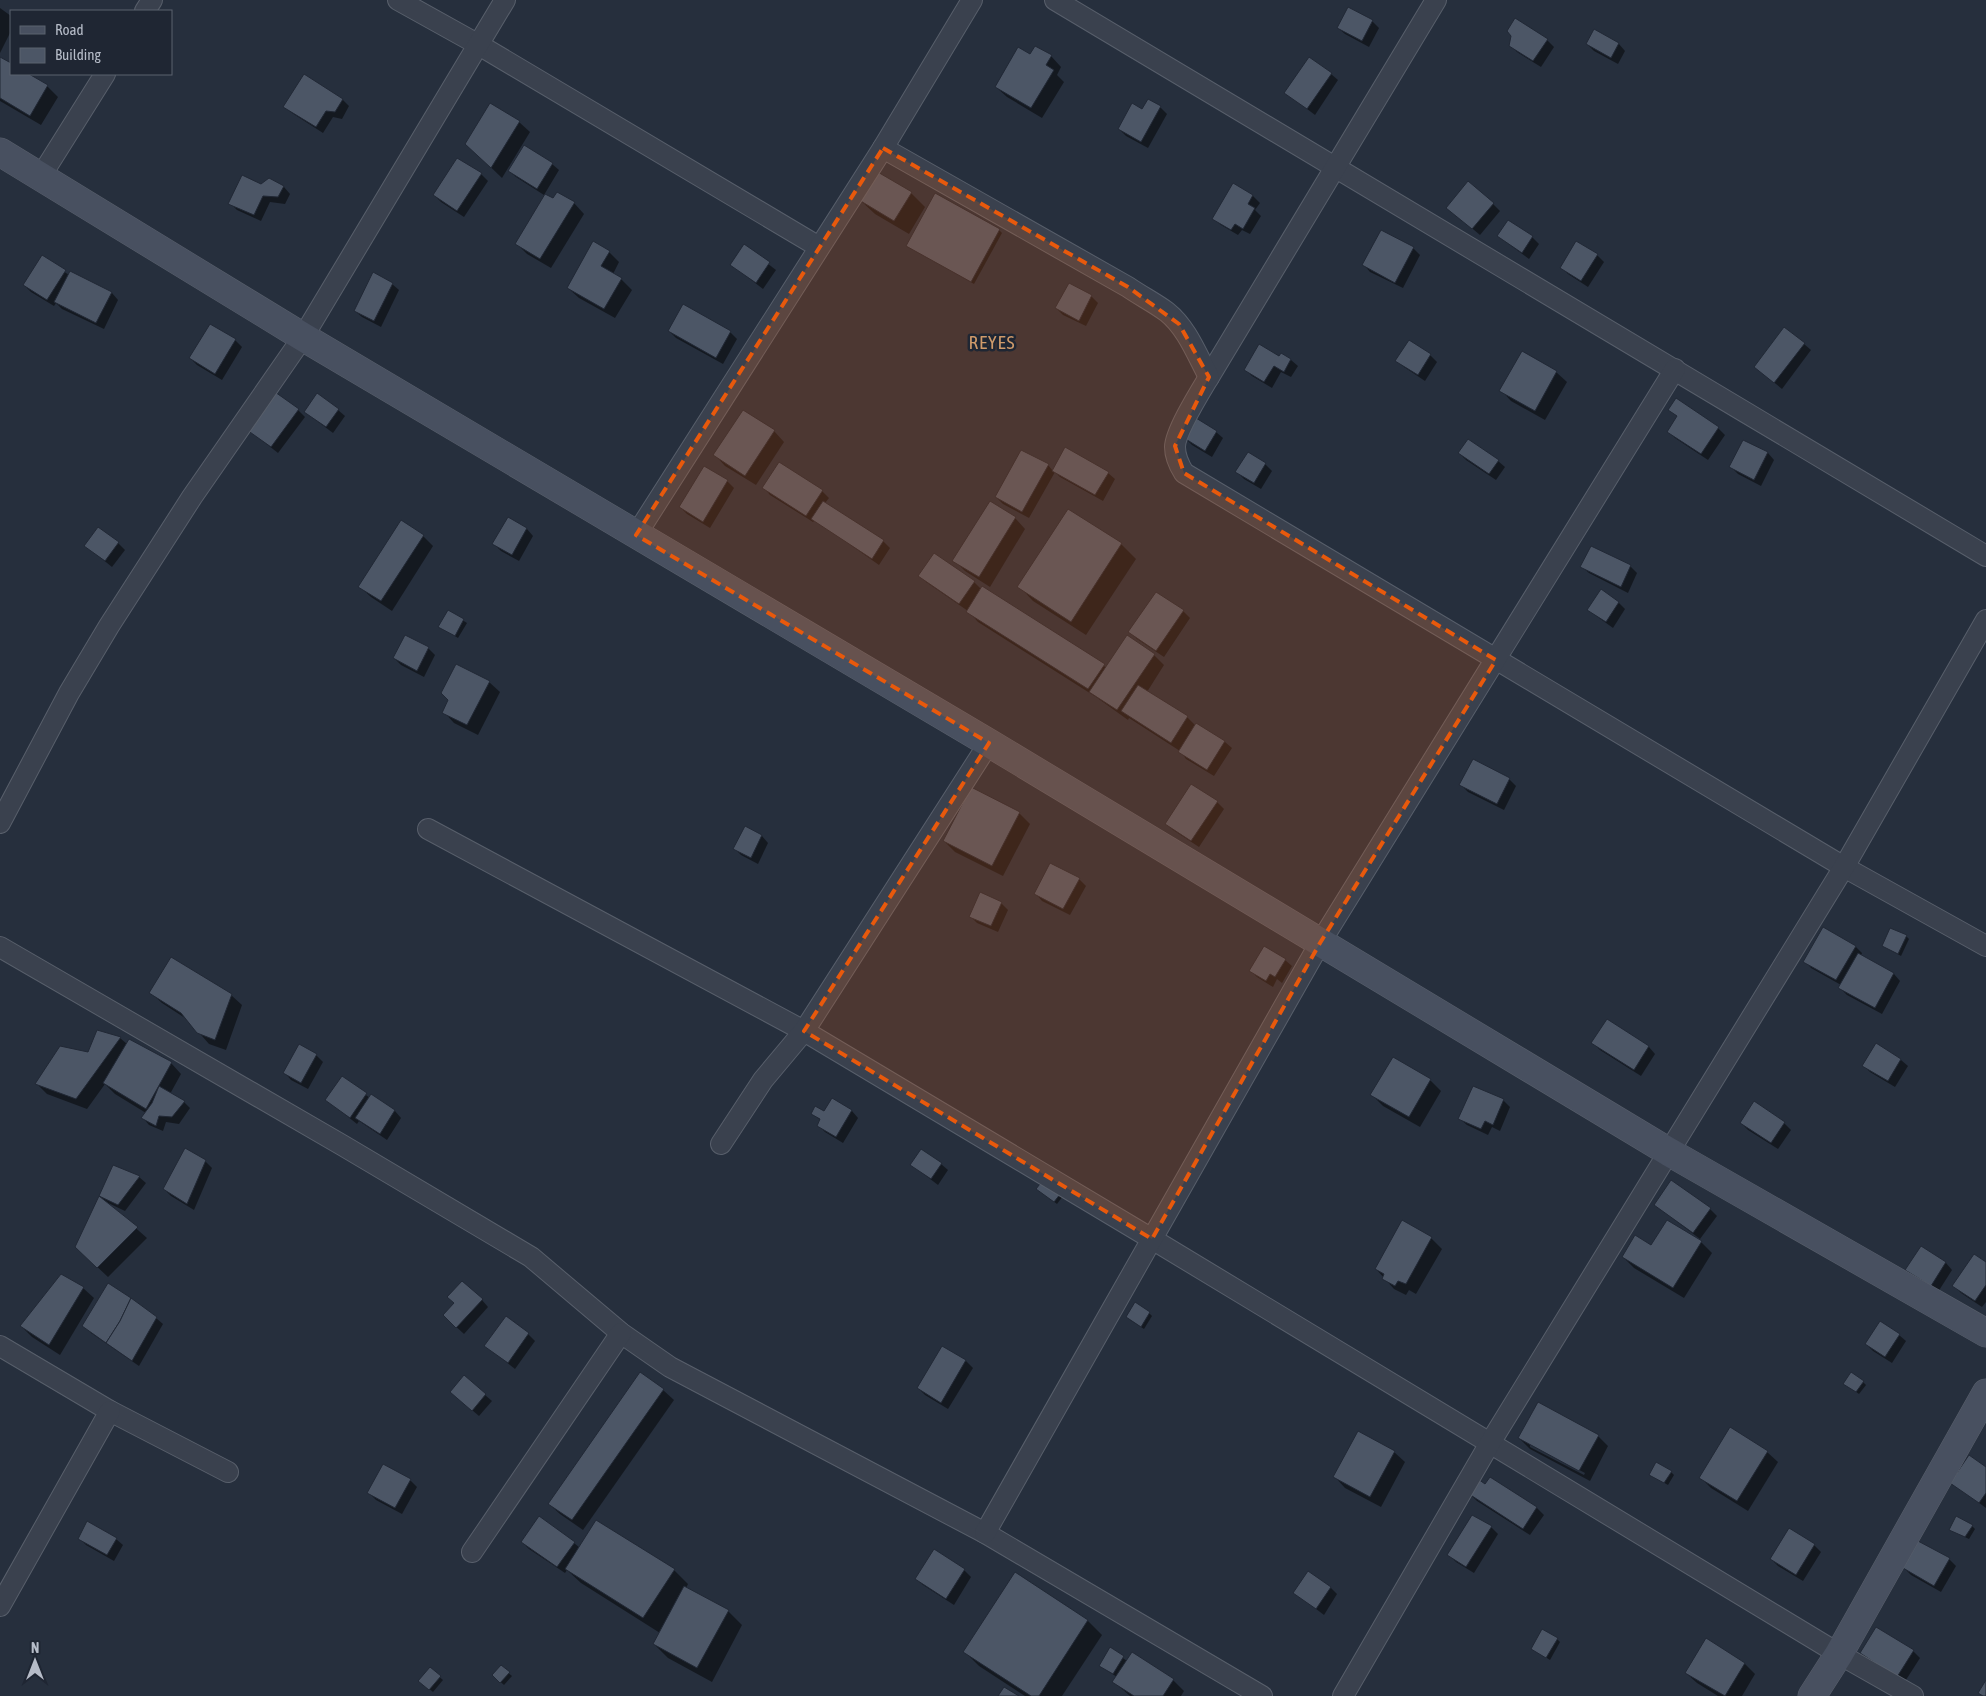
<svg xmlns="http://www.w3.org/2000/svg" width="1986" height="1696" font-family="'Asap Condensed',sans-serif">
<rect width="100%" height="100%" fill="#262f3d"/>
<g fill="#0007" fill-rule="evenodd">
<polygon points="0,8 11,16 11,31 0,53"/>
<polygon points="1372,21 1379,28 1369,47 1345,34 1338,28"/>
<polygon points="1594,31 1619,44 1625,51 1618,64 1594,51 1587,44"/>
<polygon points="1547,40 1554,47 1541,67 1517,52 1510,45"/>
<polygon points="1031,55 1051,56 1061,67 1057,75 1064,82 1042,118 1007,97 996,87"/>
<polygon points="0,58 11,65 11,74 26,74 47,86 58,97 41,125 0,101"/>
<polygon points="1331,74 1338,80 1315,115 1286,93"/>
<polygon points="304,76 343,100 349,106 342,119 333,117 323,133 292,113 285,107"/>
<polygon points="1160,107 1167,114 1148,148 1126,136 1119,129 1143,111"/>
<polygon points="519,122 530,132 502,178 477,154"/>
<polygon points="552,164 559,170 544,195 516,177 509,171"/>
<polygon points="481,174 488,181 464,217 441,202 434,195"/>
<polygon points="1233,185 1253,196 1260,203 1255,210 1261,216 1250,234 1242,230 1238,235 1221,225 1214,219"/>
<polygon points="261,186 284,187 290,194 285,204 270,202 261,221 237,210 230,203"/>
<polygon points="911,193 925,207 909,234 875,214 860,200"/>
<polygon points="553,200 574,203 584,214 551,268 527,254 516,243"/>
<polygon points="1493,204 1500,211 1480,235 1455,214"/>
<polygon points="999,230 1002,233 974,284 908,246"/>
<polygon points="1498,236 1532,237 1539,244 1529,259"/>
<polygon points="745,246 776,270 763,289 732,265"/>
<polygon points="1413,248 1420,255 1403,288 1370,272 1364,265"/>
<polygon points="609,252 619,262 613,274 621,279 632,290 615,318 579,298 568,288"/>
<polygon points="1597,255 1604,262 1588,287 1568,274 1561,267"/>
<polygon points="42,257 69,275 70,272 112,293 118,300 104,329 62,309 56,303 54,306 31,292 24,285"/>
<polygon points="392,284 399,290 381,327 362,317 355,311"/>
<polygon points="1091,296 1098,303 1086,326 1063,315 1056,308"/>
<polygon points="210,325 235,340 242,347 222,380 197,365 190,358"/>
<polygon points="669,331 730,332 737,339 723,364 676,338"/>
<polygon points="1804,344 1811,350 1782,389 1755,367"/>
<polygon points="1430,355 1437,362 1425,381 1404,367 1397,361"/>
<polygon points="1280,358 1291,360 1298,366 1291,377 1281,372 1272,388 1252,376 1245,369"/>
<polygon points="1556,372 1567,382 1545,420 1511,401 1501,390"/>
<polygon points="298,410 305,417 278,453 249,430"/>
<polygon points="338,410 345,416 333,433 305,412"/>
<polygon points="1670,410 1718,428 1725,435 1708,460 1675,438 1668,431 1678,417"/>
<polygon points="774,431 784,442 756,485 725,466 715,455"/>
<polygon points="1216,432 1223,438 1212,457 1192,445 1185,438"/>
<polygon points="1743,441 1768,453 1774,460 1761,486 1738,474 1731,467"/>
<polygon points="1459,453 1498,461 1505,467 1496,480 1466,460"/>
<polygon points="1248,454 1265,464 1272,471 1261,489 1244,479 1237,472"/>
<polygon points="1048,465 1053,471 1108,473 1115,479 1103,501 1060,477 1055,472 1029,518 1003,504 996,497"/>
<polygon points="727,481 734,488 710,528 687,514 680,507"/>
<polygon points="764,488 822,491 829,498 825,503 883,541 890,548 879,565 815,520 813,522 770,495"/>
<polygon points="1068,510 1121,544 1136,559 1086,635 1033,601 1019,586"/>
<polygon points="1015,518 1025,529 990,587 965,571 954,560"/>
<polygon points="508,519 527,529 533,536 519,561 501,551 494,544"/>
<polygon points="423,536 433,546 392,611 371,597 360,587"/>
<polygon points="118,543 125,550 112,567 86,546"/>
<polygon points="1630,566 1637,573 1628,593 1589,573 1582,567"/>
<polygon points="920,575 974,582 982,590 1107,668 1154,655 1164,665 1147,692 1187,717 1196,726 1196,724 1225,742 1232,748 1214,776 1186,759 1180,751 1129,718 1128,720 1096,697 978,622 968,611 926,582"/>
<polygon points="1619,603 1625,609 1613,628 1588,610"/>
<polygon points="448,611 467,623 458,638 440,627"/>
<polygon points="1183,611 1190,618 1164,657 1137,639 1130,632"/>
<polygon points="428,648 435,655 424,677 401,665 394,658"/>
<polygon points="489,682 500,692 478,735 454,723 444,712"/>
<polygon points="1509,779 1516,786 1504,810 1468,792 1461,785"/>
<polygon points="1192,786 1217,802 1224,809 1199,847 1173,830 1166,824"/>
<polygon points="1019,813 1030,824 1003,876 955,852 944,841"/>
<polygon points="746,828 762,836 768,843 758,864 741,855 735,849"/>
<polygon points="1079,879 1086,886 1070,915 1042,901 1036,894"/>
<polygon points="1001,903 1008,910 998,932 977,923 970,916"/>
<polygon points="1906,936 1909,939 1901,956 1883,946"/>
<polygon points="1856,947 1862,953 1861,956 1894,974 1900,981 1882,1014 1847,995 1840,988 1841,985 1811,968 1805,961"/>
<polygon points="1285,960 1292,966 1282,983 1277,979 1273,987 1257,977 1250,970"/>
<polygon points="151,993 231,995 242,1005 226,1050 209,1044 188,1020 162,1003"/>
<polygon points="1607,1021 1649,1047 1655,1054 1641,1076 1600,1050 1593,1043"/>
<polygon points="120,1038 127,1044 171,1063 181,1074 170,1094 184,1102 190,1108 179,1124 166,1122 163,1131 149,1125 143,1118 146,1113 115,1094 105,1084 87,1109 47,1094 37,1084 89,1053"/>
<polygon points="1876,1044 1901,1060 1908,1066 1895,1087 1870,1072 1863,1065"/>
<polygon points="316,1055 323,1062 308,1089 291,1080 285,1073"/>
<polygon points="342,1078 370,1098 371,1096 395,1111 401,1118 387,1140 359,1121 357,1124 327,1100"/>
<polygon points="1430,1080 1441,1091 1420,1127 1383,1106 1372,1095"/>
<polygon points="833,1100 852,1111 858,1118 843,1143 825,1132 818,1125 821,1121 812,1113 825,1113"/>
<polygon points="1503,1100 1510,1107 1500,1131 1492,1127 1488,1135 1467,1125 1460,1119"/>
<polygon points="1741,1123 1784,1123 1791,1130 1778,1149 1748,1130"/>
<polygon points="205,1161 212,1168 194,1210 171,1196 164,1189"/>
<polygon points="941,1164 948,1170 938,1185 912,1165"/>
<polygon points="114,1167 139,1177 146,1183 125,1211 106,1202 147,1238 108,1277 76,1247"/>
<polygon points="1044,1181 1063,1196 1057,1204 1041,1192"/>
<polygon points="1655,1205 1710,1209 1717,1216 1700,1239"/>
<polygon points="1431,1238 1442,1249 1416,1294 1409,1290 1406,1295 1394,1289 1376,1269"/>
<polygon points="1701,1242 1712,1253 1684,1298 1634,1268 1623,1257 1652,1247"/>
<polygon points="1921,1248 1946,1263 1952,1270 1938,1292 1914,1277 1907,1270"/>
<polygon points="1986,1264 1986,1302 1982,1307 1961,1293 1954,1286"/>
<polygon points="83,1288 94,1298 60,1355 32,1337 21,1326"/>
<polygon points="482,1300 488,1307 464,1334 451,1322"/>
<polygon points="1149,1313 1152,1316 1144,1329 1130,1320"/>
<polygon points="156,1318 163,1324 139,1366 91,1333 84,1326"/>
<polygon points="528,1334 535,1341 515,1369 486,1346"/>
<polygon points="1899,1335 1906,1341 1892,1363 1873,1351 1866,1344"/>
<polygon points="943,1348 966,1361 973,1368 948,1409 925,1395 918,1388"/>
<polygon points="1863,1382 1866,1385 1859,1394 1848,1386"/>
<polygon points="663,1390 674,1400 583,1530 560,1514 549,1504"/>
<polygon points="451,1392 485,1395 492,1401 479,1416"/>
<path d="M 1598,1436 L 1608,1446 L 1590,1481 L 1530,1449 L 1519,1438 ZM 1530,1444 L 1585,1473 L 1584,1475 L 1530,1447 Z"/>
<polygon points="1394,1452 1405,1462 1381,1507 1345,1488 1335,1477"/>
<polygon points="1767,1452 1778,1462 1748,1511 1711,1488 1701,1478"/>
<polygon points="1986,1469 1986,1508 1952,1483"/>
<polygon points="1671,1472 1674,1475 1668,1485 1654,1477"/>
<polygon points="1490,1478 1537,1508 1544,1515 1530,1535 1477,1501 1470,1494 1485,1485"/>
<polygon points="410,1480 417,1487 402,1514 376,1500 369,1493"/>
<polygon points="1972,1526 1975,1529 1969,1539 1950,1530"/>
<polygon points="1491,1527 1498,1534 1474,1573 1456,1562 1449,1555"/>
<polygon points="1790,1530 1814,1545 1821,1552 1803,1581 1778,1566 1771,1559"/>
<polygon points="79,1538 116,1539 123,1545 114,1561 86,1545"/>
<polygon points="522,1542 574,1543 580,1548 674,1570 688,1584 686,1588 728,1611 742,1625 712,1682 668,1658 654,1644 660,1633 581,1583 567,1570 565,1573 529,1549"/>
<polygon points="934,1551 964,1570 971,1577 954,1605 923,1585 916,1579"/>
<polygon points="1949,1559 1956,1566 1941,1592 1911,1575 1904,1568"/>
<polygon points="1308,1573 1331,1588 1337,1594 1324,1615 1295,1593"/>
<polygon points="1015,1574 1088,1621 1102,1635 1062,1696 1025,1696 979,1666 964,1651"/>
<polygon points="1557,1639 1560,1642 1550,1660 1533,1649"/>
<polygon points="1706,1640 1745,1664 1755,1674 1742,1696 1718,1696 1697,1683 1686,1673"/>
<polygon points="1110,1649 1127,1661 1132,1654 1173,1680 1184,1691 1181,1696 1130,1696 1114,1682 1117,1677 1103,1668"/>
<polygon points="1913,1651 1920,1658 1904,1683 1868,1660 1861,1653"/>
<polygon points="501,1667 512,1676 504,1685 493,1675"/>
<polygon points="430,1669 443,1680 433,1692 420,1681"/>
</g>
<g fill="#4c5666" stroke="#212835">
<polygon points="1348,7 1373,20 1362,41 1337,28"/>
<polygon points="1515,18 1548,39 1533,61 1509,46 1511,36 1507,31"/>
<polygon points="1594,29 1619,43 1611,58 1586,44"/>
<polygon points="1035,46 1052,55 1046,65 1054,70 1031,108 995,87 1018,47 1030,54"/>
<polygon points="0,57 11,63 11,74 29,74 48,85 30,116 0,98"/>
<polygon points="1309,57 1332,73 1307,109 1284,93"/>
<polygon points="304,74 343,99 335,112 326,111 316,127 283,107"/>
<polygon points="1148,99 1161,106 1141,142 1118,129 1132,103 1142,109"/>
<polygon points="490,103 520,121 491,168 465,144"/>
<polygon points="524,145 553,163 537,189 508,171"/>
<polygon points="457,158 482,173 457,211 433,195"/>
<polygon points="876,171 912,192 894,221 859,200"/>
<polygon points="242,175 261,184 269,178 284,186 278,197 263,196 254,215 228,204"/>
<polygon points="1468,181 1494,203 1472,229 1446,208"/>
<polygon points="1233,183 1253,195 1248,204 1255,208 1243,229 1235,224 1231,230 1212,219"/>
<polygon points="557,192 575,202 540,259 515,244 545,194 553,198"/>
<polygon points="935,193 1000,229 971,282 906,246"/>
<polygon points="1508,220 1533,236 1522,253 1497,236"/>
<polygon points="1381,230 1414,247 1395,283 1362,265"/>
<polygon points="593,241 610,251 601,266 622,278 604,309 567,288"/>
<polygon points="1576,241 1598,254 1581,281 1560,268"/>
<polygon points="744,244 770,262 756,283 730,265"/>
<polygon points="42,255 66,270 47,300 23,285"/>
<polygon points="70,271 112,292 96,323 54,302"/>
<polygon points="373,272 393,283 374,321 354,311"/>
<polygon points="1069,283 1092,295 1079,321 1055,308"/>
<polygon points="683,304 731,331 716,358 668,331"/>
<polygon points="210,324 236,339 215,374 189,358"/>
<polygon points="1784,327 1805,343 1774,383 1754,367"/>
<polygon points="1409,340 1431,354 1418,375 1395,361"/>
<polygon points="1259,344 1279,356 1281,353 1291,359 1284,372 1274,366 1264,382 1244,370"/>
<polygon points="1522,351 1557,371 1535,411 1499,391"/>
<polygon points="275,392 299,409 271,447 247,430"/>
<polygon points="317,393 339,409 326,427 304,412"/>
<polygon points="1676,398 1719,427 1701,454 1667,432 1677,416 1668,410"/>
<polygon points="743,410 775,430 745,476 713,455"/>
<polygon points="1196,418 1217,431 1205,451 1184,438"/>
<polygon points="1468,439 1499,460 1489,474 1458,453"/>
<polygon points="1743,440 1768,452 1754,480 1729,467"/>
<polygon points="1065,447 1109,472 1095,495 1052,471"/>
<polygon points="1021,450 1049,464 1022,512 995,497"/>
<polygon points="1248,452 1266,463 1254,483 1235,472"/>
<polygon points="779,462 823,490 806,516 762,488"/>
<polygon points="704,466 728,480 703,522 679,507"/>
<polygon points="823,501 884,540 872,559 811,519"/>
<polygon points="990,501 1016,517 979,577 952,561"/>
<polygon points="1068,509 1122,543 1071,622 1017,587"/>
<polygon points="508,517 527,528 512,555 492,544"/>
<polygon points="401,520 424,535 381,601 358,587"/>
<polygon points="98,527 119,542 105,561 84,546"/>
<polygon points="1591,546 1631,565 1621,587 1580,567"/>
<polygon points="934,553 975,581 959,604 918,576"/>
<polygon points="982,586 1105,664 1088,689 966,612"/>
<polygon points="1601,589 1619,602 1606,622 1587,610"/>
<polygon points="1156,592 1184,610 1156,651 1128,632"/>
<polygon points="448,610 464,619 455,636 438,627"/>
<polygon points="405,635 429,647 417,671 393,658"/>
<polygon points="1127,635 1155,654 1117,710 1089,692"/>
<polygon points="456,664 490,681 467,725 442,713 448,700 441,693"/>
<polygon points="1138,685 1188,716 1171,743 1121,711"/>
<polygon points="1196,723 1225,741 1207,770 1178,752"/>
<polygon points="1473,759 1510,778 1497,804 1459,785"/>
<polygon points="1191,784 1218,801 1191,841 1165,824"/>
<polygon points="971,787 1020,812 992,866 943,841"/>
<polygon points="745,826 762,835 751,858 733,849"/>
<polygon points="1050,863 1080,878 1063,909 1034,894"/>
<polygon points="980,892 1002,902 991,926 969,917"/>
<polygon points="1823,927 1856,946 1836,980 1803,962"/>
<polygon points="1890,928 1907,935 1898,954 1882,946"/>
<polygon points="1264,946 1286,959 1275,977 1270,974 1266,981 1249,971"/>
<polygon points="1858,953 1894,973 1875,1008 1838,988"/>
<polygon points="171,957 232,994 215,1040 197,1033 181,1013 149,993"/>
<polygon points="1607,1019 1649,1046 1634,1070 1591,1043"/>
<polygon points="97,1030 121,1037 76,1099 35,1084 60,1046 88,1052"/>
<polygon points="129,1039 172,1062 146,1109 103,1083"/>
<polygon points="1876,1043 1901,1059 1888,1081 1862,1066"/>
<polygon points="299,1044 317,1054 301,1083 283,1073"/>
<polygon points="1393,1057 1431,1079 1409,1117 1370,1095"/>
<polygon points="342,1076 367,1093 350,1118 325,1100"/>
<polygon points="159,1086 185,1101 172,1117 159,1116 156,1126 141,1118 152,1103"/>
<polygon points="1473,1086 1504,1099 1493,1125 1485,1121 1481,1129 1458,1119"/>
<polygon points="371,1094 395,1110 380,1134 355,1118"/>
<polygon points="832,1098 852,1110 836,1137 817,1126 820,1119 811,1114 815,1106 824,1111"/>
<polygon points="1754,1101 1785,1122 1771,1143 1740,1123"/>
<polygon points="185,1148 206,1160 187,1204 163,1189"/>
<polygon points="921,1149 942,1163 931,1179 910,1165"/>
<polygon points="113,1165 140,1176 118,1205 99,1196"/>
<polygon points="1043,1180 1061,1193 1054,1202 1036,1189"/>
<polygon points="1671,1180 1711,1208 1693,1233 1654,1205"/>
<polygon points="99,1196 138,1227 97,1268 75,1247"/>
<polygon points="1402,1220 1432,1237 1406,1284 1398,1281 1395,1286 1382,1279 1384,1274 1375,1269"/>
<polygon points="1667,1220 1702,1241 1673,1288 1622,1257 1635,1235 1651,1245"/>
<polygon points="1921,1246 1946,1262 1931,1286 1905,1270"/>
<polygon points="1974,1254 1986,1262 1986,1285 1975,1301 1952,1286"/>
<polygon points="61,1274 84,1287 49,1345 20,1326"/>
<polygon points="462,1281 483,1299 456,1328 443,1315 454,1303 447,1297"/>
<polygon points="108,1283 131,1298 120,1321 106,1343 82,1326"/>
<polygon points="131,1298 157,1317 132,1361 106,1343 120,1321"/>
<polygon points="1135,1302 1150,1312 1141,1327 1126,1317"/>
<polygon points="506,1316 529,1333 508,1363 484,1346"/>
<polygon points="1880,1321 1900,1334 1885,1357 1865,1344"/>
<polygon points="942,1346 966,1360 941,1403 917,1388"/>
<polygon points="640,1372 664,1389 572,1520 548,1504"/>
<polygon points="1851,1372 1864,1381 1856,1392 1843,1384"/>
<polygon points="464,1375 486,1394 472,1411 450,1392"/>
<polygon points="1538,1402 1599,1435 1579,1471 1518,1438"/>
<polygon points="1730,1427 1768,1451 1737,1501 1699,1478"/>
<polygon points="1358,1431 1395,1451 1370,1497 1333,1477"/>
<polygon points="1969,1455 1986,1467 1986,1493 1979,1503 1950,1483"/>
<polygon points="1656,1462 1672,1471 1664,1483 1649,1475"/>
<polygon points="383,1464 411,1479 395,1508 367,1493"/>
<polygon points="1490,1477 1537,1507 1523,1529 1469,1494 1478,1479 1485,1484"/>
<polygon points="1472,1515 1492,1526 1466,1567 1447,1555"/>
<polygon points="539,1516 575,1542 557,1567 521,1542"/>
<polygon points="1956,1516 1973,1525 1965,1537 1949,1530"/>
<polygon points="596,1520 675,1569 643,1618 565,1569"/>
<polygon points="87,1521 117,1538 107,1555 78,1539"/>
<polygon points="1789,1528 1815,1544 1796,1575 1770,1559"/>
<polygon points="1918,1541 1950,1558 1934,1586 1903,1568"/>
<polygon points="934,1549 965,1569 946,1599 915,1579"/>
<polygon points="1308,1571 1331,1587 1316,1609 1293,1593"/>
<polygon points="1015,1572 1088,1620 1039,1696 1031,1696 963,1652"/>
<polygon points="684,1586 729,1610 697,1668 653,1644"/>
<polygon points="1876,1627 1914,1650 1897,1677 1860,1653"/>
<polygon points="1542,1629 1558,1638 1546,1658 1531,1649"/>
<polygon points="1706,1638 1745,1663 1725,1696 1685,1673"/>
<polygon points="1110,1647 1124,1656 1113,1674 1099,1666"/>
<polygon points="1132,1652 1174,1679 1163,1696 1134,1696 1112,1682"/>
<polygon points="501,1665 510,1672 500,1683 492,1675"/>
<polygon points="430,1667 441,1676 429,1690 418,1681"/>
<polygon points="1986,1680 1986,1696 1983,1696 1978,1693"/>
<polygon points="1004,1687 1019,1696 998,1696"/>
</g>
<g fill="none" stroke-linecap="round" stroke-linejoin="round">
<defs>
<g id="street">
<polyline points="398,0 479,45 819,247"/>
<path d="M 1055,0 C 1364,187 1676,370 1986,556"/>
<path d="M 1436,0 L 1209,377 C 1200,392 1175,432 1175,447 C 1175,457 1179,465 1184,473 L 1844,867 L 1986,946"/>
<polyline points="145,11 152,0"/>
<path d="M 883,148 L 1128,287 C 1141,296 1155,303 1167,312 C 1187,328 1197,355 1209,377"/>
<polyline points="41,176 105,74"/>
<polyline points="636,535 883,148 972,0"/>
<polyline points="0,823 69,693 109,626 192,497 303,337 505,0"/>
<polyline points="428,829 804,1031 1152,1239 1839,1654 1913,1696"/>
<polyline points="0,947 342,1145 531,1257 621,1333 670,1367 985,1533 1262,1696"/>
<polyline points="721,1144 763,1080 804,1031 989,743"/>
<polyline points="0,1346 110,1411 228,1472"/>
<polyline points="985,1533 1320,943 1675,369"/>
<polyline points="472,1552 621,1333"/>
<polyline points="0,1606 110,1411"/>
<polyline points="1343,1696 1490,1443 1844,867 1986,620"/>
</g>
<g id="secondary">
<polyline points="0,152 303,337 989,743 1669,1152 1986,1333"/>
<polyline points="1812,1696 1839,1654 1986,1393"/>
</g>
</defs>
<use href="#street" stroke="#585f6b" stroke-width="22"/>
<use href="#secondary" stroke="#585f6b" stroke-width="29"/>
<use href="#street" stroke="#3a414e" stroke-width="20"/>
<use href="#secondary" stroke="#485060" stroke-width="28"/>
</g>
<path fill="#e8590c" fill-opacity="0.2" stroke="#e8590c" stroke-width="4" stroke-dasharray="10 6" stroke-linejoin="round" d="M 883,148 L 1128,287 L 1179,324 L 1209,377 L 1175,446 L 1184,473 L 1496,660 L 1320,943 L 1152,1239 L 804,1031 L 989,743 L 636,535 Z"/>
<g text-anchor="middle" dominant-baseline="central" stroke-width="5" stroke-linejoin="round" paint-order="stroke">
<g font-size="19" letter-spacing="1" fill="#cf9a6a" stroke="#1f2633">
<text x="992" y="342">REYES</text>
</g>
</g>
<rect x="10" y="10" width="162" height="65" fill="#1f2633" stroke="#5b626f"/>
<rect x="20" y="26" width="25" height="8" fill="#485060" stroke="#5b626f"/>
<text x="55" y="35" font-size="15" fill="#b6bcc8">Road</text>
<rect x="20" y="48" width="25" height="15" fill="#4c5666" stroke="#5b626f"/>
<text x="55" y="60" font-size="15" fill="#b6bcc8">Building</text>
<g transform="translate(35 1661)" stroke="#1f2633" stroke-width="4" paint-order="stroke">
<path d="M0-4L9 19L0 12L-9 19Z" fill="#b6bcc8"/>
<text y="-8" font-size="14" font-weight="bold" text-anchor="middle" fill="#b6bcc8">N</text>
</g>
</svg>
